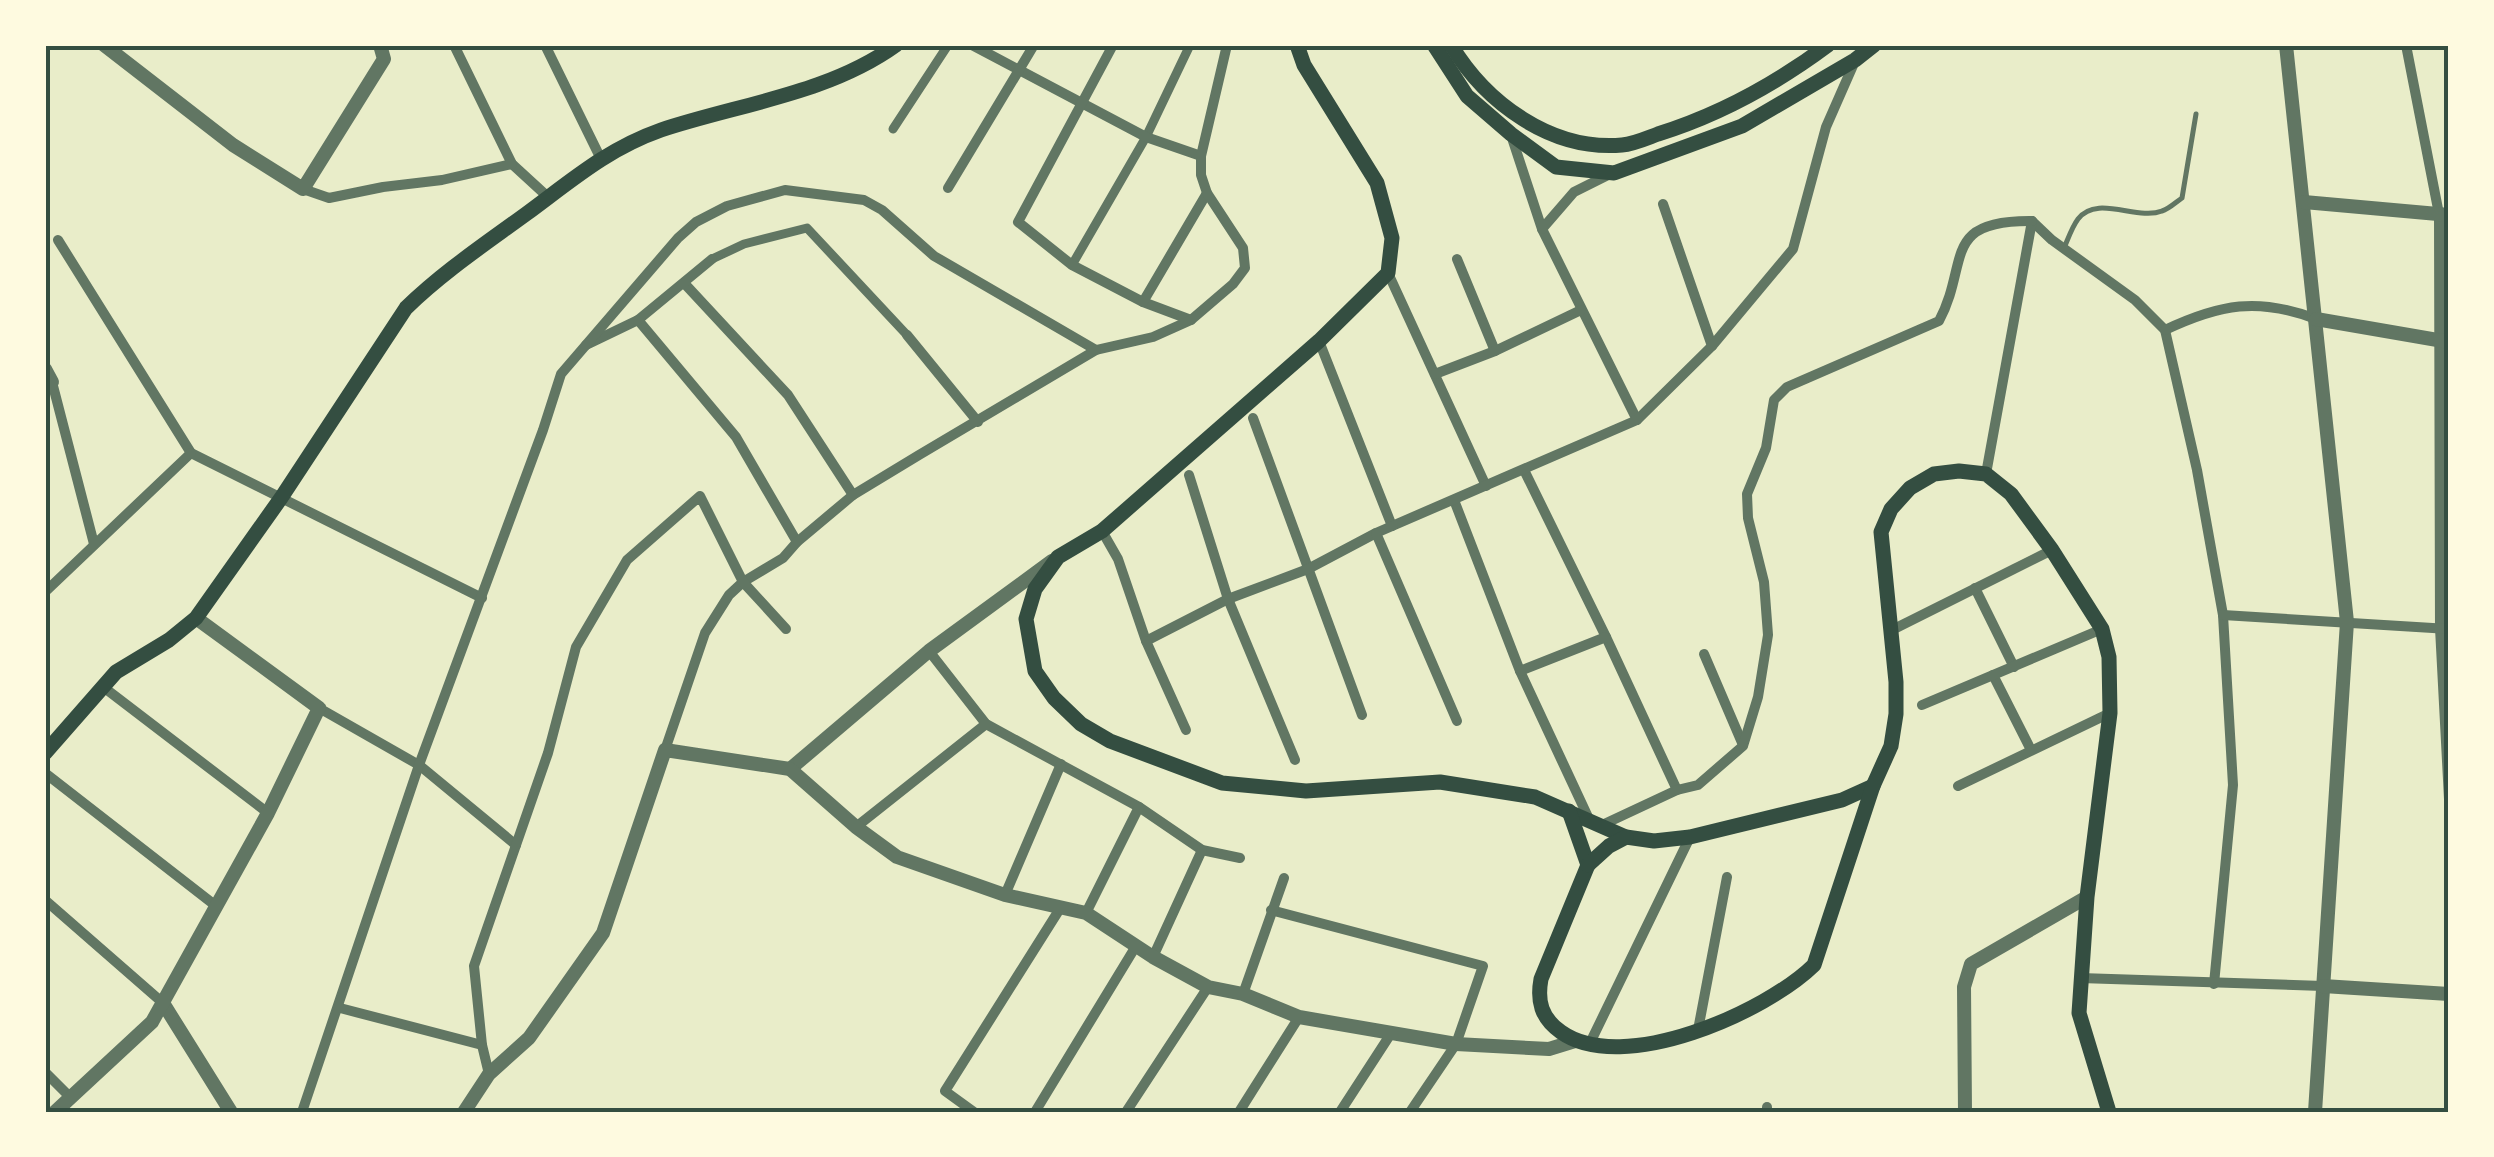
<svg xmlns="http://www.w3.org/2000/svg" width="2494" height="1157" font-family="Lora,serif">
<rect width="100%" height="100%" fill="#e9edc9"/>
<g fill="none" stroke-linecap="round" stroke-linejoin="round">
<path stroke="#617663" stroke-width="5" d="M 2064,248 C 2068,239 2072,227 2078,219 C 2097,194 2137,221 2162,211 C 2169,209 2176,202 2182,198 L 2196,114"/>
<g stroke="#617663" stroke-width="9">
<polyline points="893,129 948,45"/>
<polyline points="712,259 744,244 807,228 907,335"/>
<polyline points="1072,265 1146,137 1190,45"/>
</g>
<g stroke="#617663" stroke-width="10">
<polyline points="454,45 512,164 548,197"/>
<polyline points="545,45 600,157"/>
<polyline points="972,45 1146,137 1201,156"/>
<polyline points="1113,45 1018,222 1072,265 1143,302 1191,320"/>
<polyline points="2406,45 2439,214 2440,628 2449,799"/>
<polyline points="1511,135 1542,229 1637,420"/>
<polyline points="948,188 1034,45"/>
<polyline points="303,189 329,198 383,187 442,180 512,164"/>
<polyline points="1663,204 1712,346"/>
<polyline points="2032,221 2052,240 2135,300 2165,330 2197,470 2223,615 2233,785 2214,984"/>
<polyline points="1542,229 1574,192 1610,174"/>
<polyline points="58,240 191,453 482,598"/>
<polyline points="1457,259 1495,351"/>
<polyline points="1388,273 1486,486"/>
<polyline points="684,283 788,395 853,495"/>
<polyline points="1143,302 1207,193"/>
<polyline points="638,320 736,437 797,542"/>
<path d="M 2165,330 C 2220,304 2258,297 2316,319"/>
<polyline points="907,335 978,422"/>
<polyline points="1319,341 1392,526"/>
<polyline points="586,345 638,320 712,259"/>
<polyline points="1435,374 1495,351 1581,310"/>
<polyline points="52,382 94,544"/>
<polyline points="1253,418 1362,715"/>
<polyline points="1524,470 1606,637 1677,790"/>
<polyline points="1986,474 2032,221"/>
<polyline points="1189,475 1228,599 1295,760"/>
<polyline points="1454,500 1520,671 1589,819"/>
<polyline points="1102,531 1118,559 1146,641 1228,599 1308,569 1376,533 1637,420 1712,346 1793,249 1826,127 1855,61"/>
<polyline points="1376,533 1457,721"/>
<polyline points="1975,588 2014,667"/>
<polyline points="45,592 191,453"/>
<polyline points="2223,615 2449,629"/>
<polyline points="1890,631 2052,550"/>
<polyline points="1146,641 1186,730"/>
<polyline points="929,651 986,724 1139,807 1202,850 1240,858"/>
<polyline points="1704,654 1743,745"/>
<polyline points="1520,671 1606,637"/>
<polyline points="1993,675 2031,750"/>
<polyline points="102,686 268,813"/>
<polyline points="1922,705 2102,629"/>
<polyline points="319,708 419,765 516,845"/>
<polyline points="665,750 705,633 729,595 743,582 783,558 797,542 853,495 919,455 1096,350 1153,337 1191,320 1233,284 1245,268 1243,248 1207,193 1201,175 1201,156 1227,45"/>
<polyline points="45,773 216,906"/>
<polyline points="1958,786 2110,713"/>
<path d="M 1600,826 L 1677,790 L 1698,785 L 1743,746 L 1758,697 L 1768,635 L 1764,582 L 1748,518 L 1747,494 L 1766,448 L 1774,400 L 1787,387 L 1939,321 C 1970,263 1940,220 2032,221"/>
<polyline points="856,827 986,724"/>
<polyline points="1005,895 1061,764"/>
<polyline points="45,900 163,1003"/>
<polyline points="1271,910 1483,966 1456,1044 1410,1112"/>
<polyline points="1086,913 1139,807"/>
<polyline points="1153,957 1202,850"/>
<polyline points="2080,978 2323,986"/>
<polyline points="1243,994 1284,878"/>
<polyline points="340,1008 482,1045 489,1074"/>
<polyline points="1698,1030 1727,877"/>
<polyline points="1590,1043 1690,837"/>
<polyline points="482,1045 474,966 548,753 576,647 627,560 700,496 743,582 786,629"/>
<polyline points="45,1072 70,1097"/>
<polyline points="302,1112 419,765 543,430 561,374 678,238 696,222 727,206 785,190 864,200 882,210 934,256 1096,350"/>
<polyline points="974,1112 945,1091 1061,907"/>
<polyline points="1035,1112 1136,946"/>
<polyline points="1126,1112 1208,987"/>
<polyline points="1239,1112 1299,1017"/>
<polyline points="1340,1112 1390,1035"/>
<polyline points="1767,1112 1767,1107"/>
</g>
<g stroke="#617663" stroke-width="14">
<polyline points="104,45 233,145 303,189 384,59 380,45"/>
<polyline points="2286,45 2347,622 2315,1112"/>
<polyline points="2304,202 2449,215"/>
<polyline points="2316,319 2449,342"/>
<polyline points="45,369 52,382 45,387"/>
<polyline points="790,769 929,651 1052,561"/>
<polyline points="2323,986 2449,994"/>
<polyline points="163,1003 231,1112"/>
<polyline points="55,1112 152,1022 268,813 319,708 196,618"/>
<polyline points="464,1112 489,1074 529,1038 603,933 665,750 790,769 856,827 897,857 1005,895 1086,913 1153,957 1208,987 1243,994 1299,1017 1456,1044 1549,1049 1575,1041"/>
<polyline points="1965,1112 1964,987 1971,964 2087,897"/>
</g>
<g stroke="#344e41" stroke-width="15">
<polyline points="1297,45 1304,65 1377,183 1392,238 1388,273 1319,341 1102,531 1058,557 1035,589 1026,619 1035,671 1054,698 1081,724 1110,741 1222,783 1306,791 1440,782 1535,797 1626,837 1654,841 1690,837 1842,800 1873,786"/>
<polyline points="1434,45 1467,96 1511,134 1556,167 1614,173 1742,126 1855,60 1874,45"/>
<path d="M 1451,45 C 1486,103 1551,151 1622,145 C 1634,144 1647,138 1658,134 C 1719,115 1777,83 1828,45"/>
<path d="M 45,753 L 116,672 L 169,640 L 196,618 L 281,498 L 406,308 C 443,272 485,244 526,214 C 571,181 607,149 661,130 C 739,104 828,94 896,45"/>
<path d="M 1569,811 L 1588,865 L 1541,979 C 1537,1001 1541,1018 1561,1032 C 1623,1076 1766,1012 1814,965 L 1873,786 L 1891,746 L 1896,714 L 1896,682 L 1881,532 L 1891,509 L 1910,488 L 1934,474 L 1959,471 L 1986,474 L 2011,494 L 2052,550 L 2102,629 L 2109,657 L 2110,713 L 2087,897 L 2079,1013 L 2109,1112"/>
<polyline points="1588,865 1609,846 1626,837"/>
</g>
</g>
<rect width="2494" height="1157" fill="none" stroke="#fefae0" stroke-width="95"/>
<rect x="48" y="48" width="2398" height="1062" fill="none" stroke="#344e41" stroke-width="4"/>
</svg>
